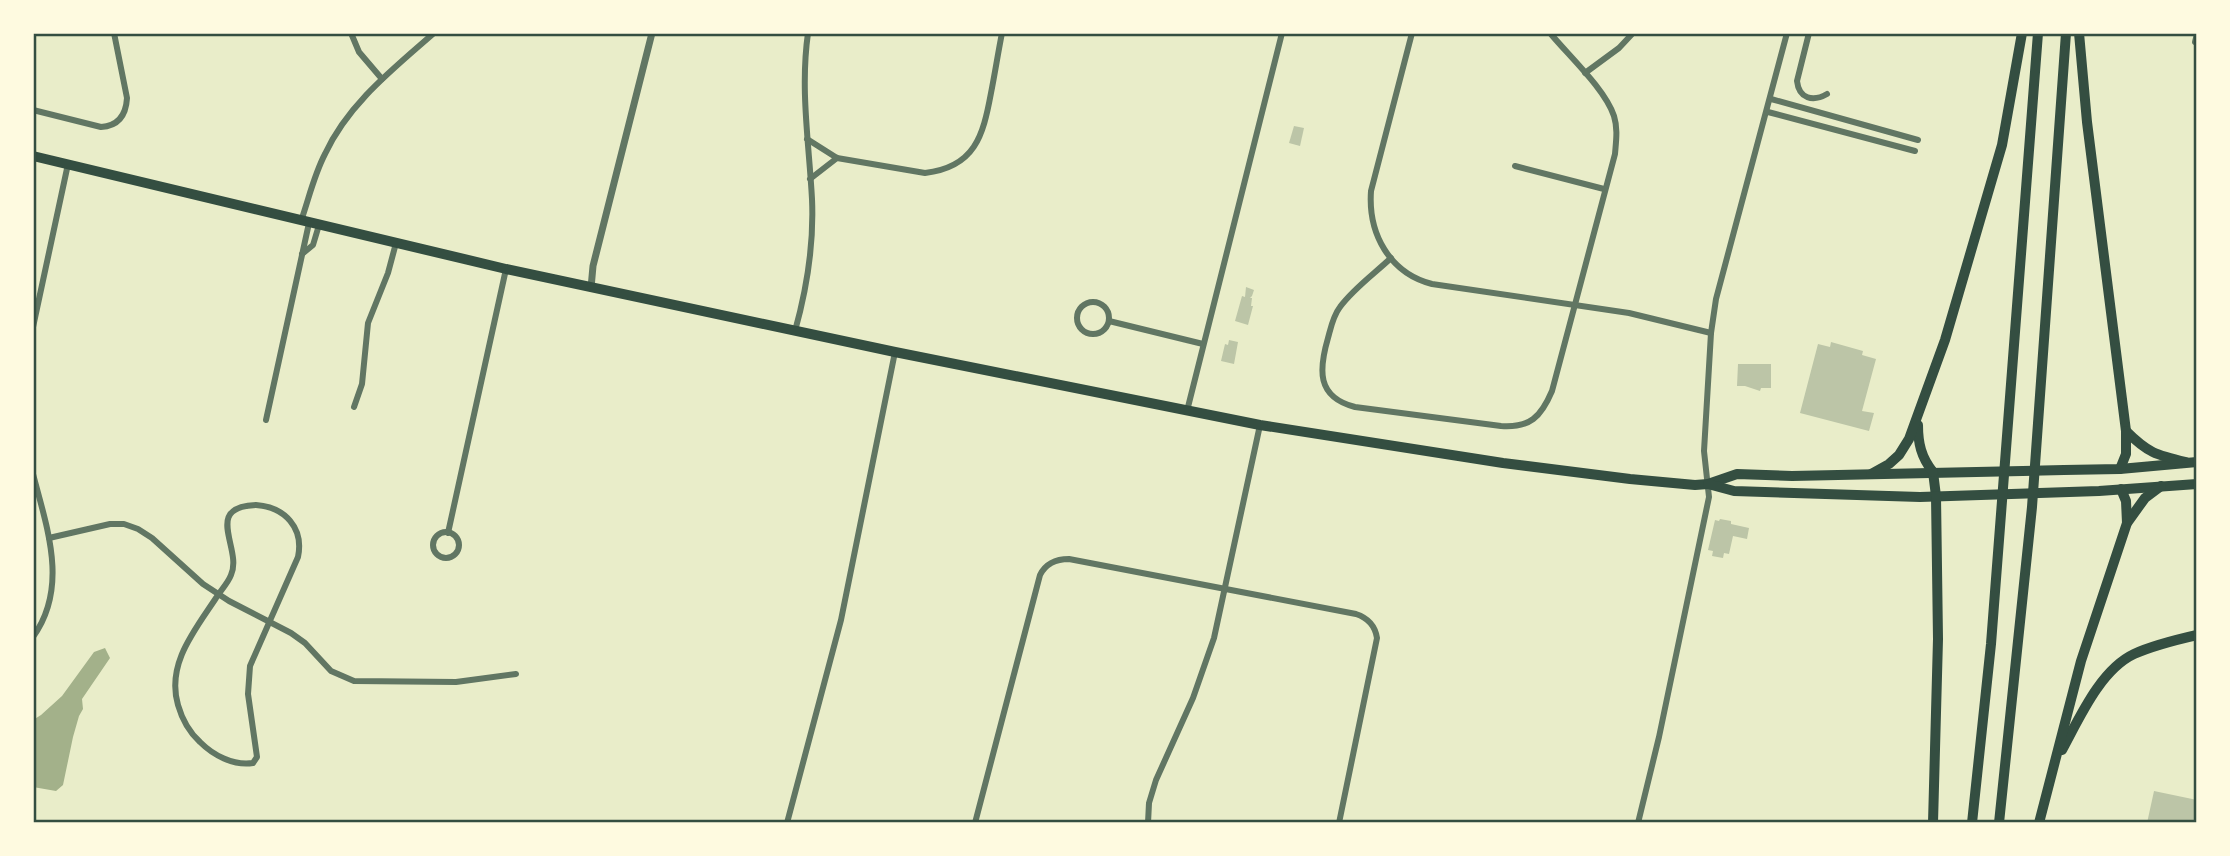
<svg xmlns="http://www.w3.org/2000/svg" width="2230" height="856" font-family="'Open Sans',sans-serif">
<rect width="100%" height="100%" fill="#e9edc9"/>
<polygon fill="#a3b18a" points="105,648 110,658 82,699 83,709 79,716 73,737 63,785 56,791 33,787 33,720 41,715 62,696 94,652"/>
<g fill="#bcc5a7">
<polygon points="1294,126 1304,128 1300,146 1289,143"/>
<polygon points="1246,287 1254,290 1252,296 1250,298 1252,298 1251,306 1253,306 1248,325 1235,321 1242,296 1245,297"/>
<polygon points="1229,340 1238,342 1234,364 1221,361 1225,344 1228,345"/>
<polygon points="1831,342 1863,351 1862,355 1876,359 1862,411 1874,413 1869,431 1800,413 1818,344 1830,347"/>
<polygon points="1738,364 1771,364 1771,388 1761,388 1760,391 1745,386 1737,386"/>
<polygon points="1720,519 1731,521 1731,524 1749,528 1747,539 1733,536 1729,554 1724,553 1723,558 1712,556 1713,551 1708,550 1715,520 1719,521"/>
<polygon points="2154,791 2197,800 2197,823 2147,823"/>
</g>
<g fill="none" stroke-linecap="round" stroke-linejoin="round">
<g stroke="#617663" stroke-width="6">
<polyline points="351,33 359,52 382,79"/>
<path d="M 1412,33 L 1371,191 C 1368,233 1389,273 1432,284 L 1629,313 L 1711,333"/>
<path d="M 1809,33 L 1797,81 C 1799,99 1813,102 1827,94"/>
<polyline points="2195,42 2197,34"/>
<polyline points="1585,73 1619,48 1633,33"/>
<polyline points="1771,99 1918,140"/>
<path d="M 33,110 L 101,127 C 118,126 126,115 127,98 L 114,33"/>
<polyline points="1768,112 1915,151"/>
<path d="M 807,139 L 837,158 L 925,173 C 975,167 983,136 991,93 C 995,73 998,53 1002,33"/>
<polyline points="1515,166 1604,189"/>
<polyline points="810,179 837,158"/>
<path d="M 301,221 C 309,198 314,175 325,154 C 348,104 393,69 434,33"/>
<polyline points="302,254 313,245 319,225"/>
<path d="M 1391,258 C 1374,274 1353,289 1340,307 C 1333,316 1331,327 1328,338 C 1319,369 1316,397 1355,407 L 1501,426 C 1530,428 1541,417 1552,391 L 1615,154 C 1616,141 1618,129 1614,116 C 1605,89 1569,56 1550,33"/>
<circle cx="1093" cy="318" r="16"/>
<polyline points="1109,321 1203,344"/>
<polyline points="33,327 68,164"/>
<path d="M 795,331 C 807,288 814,243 812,199 C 809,143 800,89 808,33"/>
<polyline points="354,407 362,384 368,323 388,273 396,243"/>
<polyline points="1187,411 1282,33"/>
<polyline points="266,420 309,223"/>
<path d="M 33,474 C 47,528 69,587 33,637"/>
<path d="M 256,505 C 285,507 304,528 298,557 L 250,666 L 248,694 L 257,757 L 253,763 C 233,766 213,755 200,742 C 189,732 182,719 178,705 C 166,664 195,630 216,598 C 221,590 228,583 231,575 C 243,549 202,507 256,505 Z"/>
<circle cx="446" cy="545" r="13"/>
<polyline points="448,533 506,269"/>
<polyline points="49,538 110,524 124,524 138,529 152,538 203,584 229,601 291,633 305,643 331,671 354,681 456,682 516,674"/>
<polyline points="787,823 841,620 895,352"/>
<path d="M 975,823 L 1040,575 C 1046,563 1056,559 1069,559 L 1356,614 C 1368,618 1375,625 1377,638 L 1339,823"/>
<polyline points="1148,823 1149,803 1156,780 1193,698 1214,638 1260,425"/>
<polyline points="1638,823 1659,737 1709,497 1704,451 1711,333 1716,299 1787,33"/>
</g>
<polyline stroke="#617663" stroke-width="7" points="591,288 593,266 652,33"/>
<g stroke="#344e41" stroke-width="10">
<polyline points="33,156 506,269 895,352 1260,425 1503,463 1630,479 1695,485 1708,484 1737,474 1792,476 2064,470 2120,469 2197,462"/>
<polyline points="1933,472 1936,496"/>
<polyline points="1708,484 1734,491 1920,497 2099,491 2197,484"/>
</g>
<g stroke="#344e41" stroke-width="10">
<polyline points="2079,33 2087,122 2126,431 2126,454 2120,469"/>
<path d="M 1918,425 C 1918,443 1921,457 1933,472"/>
<path d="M 2126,431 C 2148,453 2156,455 2186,462"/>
<polyline points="1871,474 1889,464 1899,455 1909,439 1945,340 2002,145 2022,33"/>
<polyline points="2121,489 2126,501 2127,523"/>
<path d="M 2062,750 C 2079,719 2100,670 2134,654 C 2154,645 2175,640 2197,635"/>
<polyline points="1933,823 1938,639 1936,496"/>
<polyline points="1972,823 1991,644 2038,33"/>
<polyline points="1999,823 2032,507 2066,33"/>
<polyline points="2039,823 2081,661 2127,523 2145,498 2161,486"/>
</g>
</g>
<rect width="2230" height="856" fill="none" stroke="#fefae0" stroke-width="70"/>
<rect x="35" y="35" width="2160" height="786" fill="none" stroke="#344e41" stroke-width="2.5"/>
</svg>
